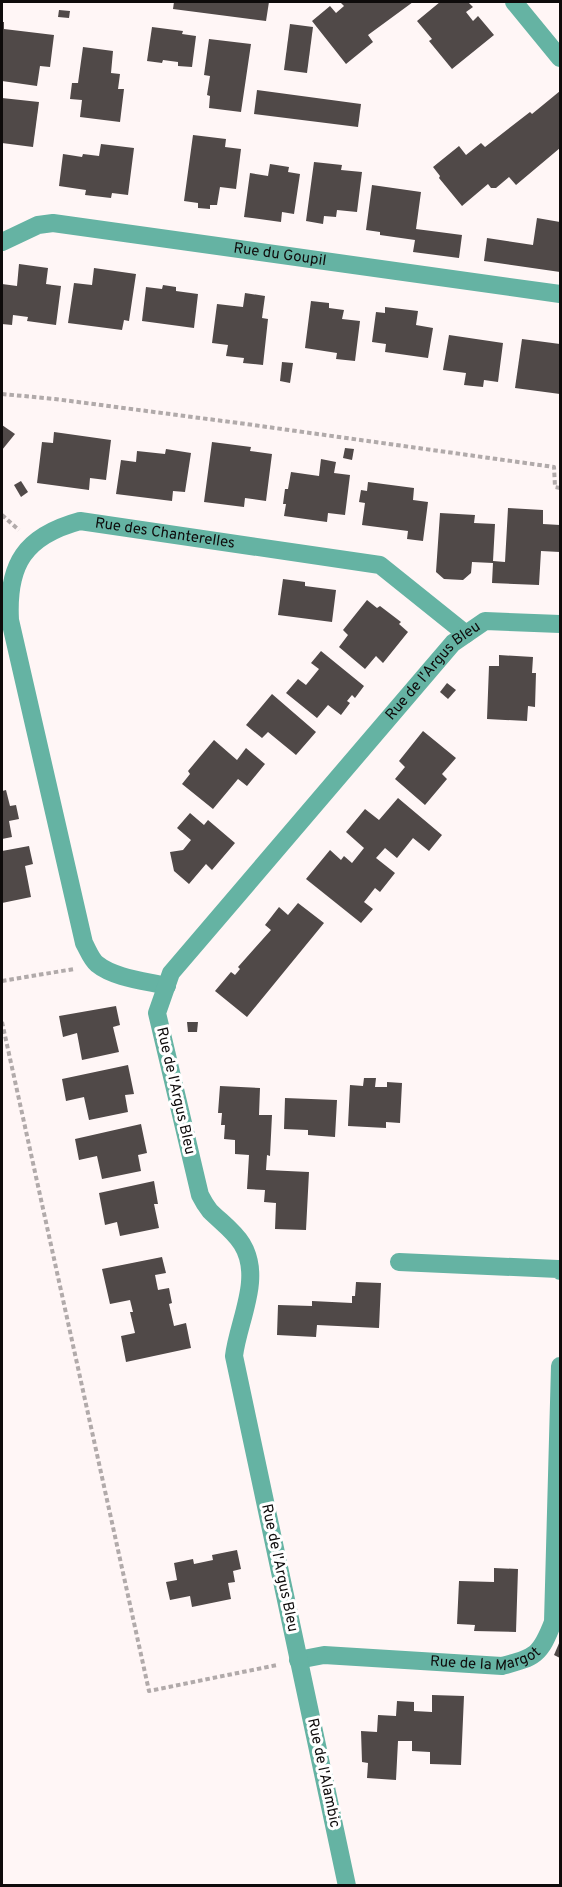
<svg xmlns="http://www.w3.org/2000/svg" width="562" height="1887" font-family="Overpass,sans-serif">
<rect width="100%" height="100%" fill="#fff6f6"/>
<g fill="#504948">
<polygon points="174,2 269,2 266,21 173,9"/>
<polygon points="340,2 413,2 368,35 373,42 346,64 312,21 330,6 336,13 344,6"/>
<polygon points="440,2 468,2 473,7 466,12 473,21 478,16 494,35 452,69 429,41 432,39 417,21"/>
<polygon points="59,10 70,11 69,18 58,17"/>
<polygon points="2,22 4,22 4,29 54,35 50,67 40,66 37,86 2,81"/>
<polygon points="290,24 313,27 307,73 284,70"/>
<polygon points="152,27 183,31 182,34 196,36 192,67 178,66 178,62 163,60 162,63 147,61"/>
<polygon points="209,39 251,44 241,112 209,108 210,96 207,95 210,76 204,75"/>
<polygon points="83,47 113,51 111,73 120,74 118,89 124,89 120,122 80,117 82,100 70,99 72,83 78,83"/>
<polygon points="257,90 361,104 358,127 254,114"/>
<polygon points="560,91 560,148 516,185 509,177 496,188 491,188 488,184 462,206 439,178 440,176 433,167 459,146 466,155 481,143 485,147 530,112 532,114"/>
<polygon points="2,98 39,102 33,147 2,143"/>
<polygon points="193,135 226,139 225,147 241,149 236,189 220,187 217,205 210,205 210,209 198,208 198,203 184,201"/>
<polygon points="101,144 134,148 128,195 112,193 111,198 85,195 86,190 59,186 63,154 82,157 83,154 99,156"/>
<polygon points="314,162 342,165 341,170 362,172 357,212 337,210 336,217 324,216 323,224 306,221"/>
<polygon points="270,164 289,167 288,172 300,174 294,214 282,212 281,222 244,217 250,173 268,176"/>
<polygon points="372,185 421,192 416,229 462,235 459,258 413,252 415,240 380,235 380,232 366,230"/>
<polygon points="537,218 560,222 560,272 484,261 487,238 533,245"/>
<polygon points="19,264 48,268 46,284 61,286 56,325 27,321 28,317 13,315 12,325 2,324 2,284 17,286"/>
<polygon points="94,268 136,274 129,321 124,320 122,330 68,323 74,283 92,285"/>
<polygon points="163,285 176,287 176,291 198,294 194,328 142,321 146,287 162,289"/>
<polygon points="245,293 265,296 262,318 268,319 263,365 243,363 244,358 226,356 228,345 212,343 217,304 243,307"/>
<polygon points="311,301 329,303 329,308 344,310 342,319 360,321 355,361 336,359 337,353 305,348"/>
<polygon points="385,307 418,311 416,325 433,328 428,358 385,352 386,344 372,342 376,312 385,313"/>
<polygon points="449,335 503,343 498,382 484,380 483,387 464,385 466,373 443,370"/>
<polygon points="522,339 560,344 560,394 515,388"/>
<polygon points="282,362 293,363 290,383 280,381"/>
<polygon points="2,425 15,434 2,450"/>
<polygon points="54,432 111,440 106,480 90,478 89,490 37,483 42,442 53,443"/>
<polygon points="212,442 251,447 250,451 272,454 266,501 245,498 244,507 204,502"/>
<polygon points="345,448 354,449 352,460 343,458"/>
<polygon points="166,449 191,453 185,492 173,491 172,501 116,494 121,460 136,462 137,451 165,454"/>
<polygon points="321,459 336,462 334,473 350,475 345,515 328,513 327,522 284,516 286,504 283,504 285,489 288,489 291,472 319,476"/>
<polygon points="21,481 28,492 21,497 14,485"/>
<polygon points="368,482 414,488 413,500 428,502 423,541 407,539 408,531 362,525 365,503 359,502 361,490 367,491"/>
<polygon points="508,508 543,510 543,524 560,525 560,552 541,551 539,585 492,583 493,563 472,562 471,573 463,580 444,579 436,572 440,513 475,515 474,523 495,524 493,561 505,562"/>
<polygon points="283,579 305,582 305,586 336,590 332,622 278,615"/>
<polygon points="367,600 377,608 380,606 401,622 399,624 408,632 383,663 376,656 365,669 339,647 348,635 343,630"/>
<polygon points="321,651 364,686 355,698 352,695 347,701 350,703 341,715 328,705 317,718 286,693 298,679 306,685 319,669 311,663"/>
<polygon points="499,655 533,657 532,673 536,673 535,707 528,706 527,721 487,719 489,666 499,666"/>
<polygon points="447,683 456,690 448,699 440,692"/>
<polygon points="272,694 316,732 296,755 268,732 262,738 246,725"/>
<polygon points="423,731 456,758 442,774 447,779 425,805 395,779 405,767 399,761"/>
<polygon points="214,740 237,760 246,748 265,764 247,786 238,779 213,809 182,784 190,774 188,771"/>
<polygon points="6,790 10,806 16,805 19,819 9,821 12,837 2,839 2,791"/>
<polygon points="398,798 442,835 429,851 413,838 397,858 385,848 376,858 395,873 380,892 375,888 364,902 373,909 361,923 306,879 330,850 341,860 344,856 352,863 364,848 346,832 365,809 379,820"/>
<polygon points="190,813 204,825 208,820 235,843 212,870 206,864 189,884 174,871 170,852 183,850 191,840 177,828"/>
<polygon points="29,846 33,864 25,866 31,897 2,903 2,851"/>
<polygon points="298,903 324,923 247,1017 215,991 231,972 235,975 240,969 238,967 271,930 265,925 279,907 288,915"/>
<polygon points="116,1006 120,1025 113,1027 119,1052 82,1060 77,1033 63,1037 59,1016"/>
<polygon points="187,1022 198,1022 197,1032 188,1032"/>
<polygon points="128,1065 134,1094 125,1095 128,1112 89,1120 84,1097 66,1101 62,1079"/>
<polygon points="364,1078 376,1078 375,1087 387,1087 387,1082 402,1083 400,1123 386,1122 386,1128 348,1126 350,1085 363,1086"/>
<polygon points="220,1086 260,1088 259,1115 272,1115 270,1156 267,1155 266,1170 309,1172 306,1230 275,1229 276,1203 264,1202 265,1190 247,1189 249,1155 235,1154 235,1140 224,1139 225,1125 221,1125 222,1113 218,1113"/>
<polygon points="285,1098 337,1100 335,1137 308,1135 308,1130 284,1129"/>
<polygon points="141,1124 147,1153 138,1155 141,1171 102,1179 97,1156 79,1160 75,1139"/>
<polygon points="154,1181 158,1204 154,1204 159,1228 120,1236 117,1222 105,1225 99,1193"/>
<polygon points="162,1257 166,1273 155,1275 158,1290 169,1288 172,1303 169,1304 174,1326 186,1323 191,1348 126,1362 121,1336 135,1333 130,1312 133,1312 130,1300 110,1304 102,1269"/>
<polygon points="356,1282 381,1283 379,1328 317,1325 316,1337 277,1335 278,1305 312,1306 312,1301 352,1303 352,1296 355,1296"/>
<polygon points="237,1550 241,1569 233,1571 235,1582 228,1583 231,1599 192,1607 190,1596 170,1600 166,1582 177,1580 174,1563 193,1559 194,1564 213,1560 212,1555"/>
<polygon points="494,1568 518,1569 516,1632 474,1631 475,1625 457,1624 459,1581 494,1582"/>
<polygon points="560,1641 560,1658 554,1655"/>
<polygon points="432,1695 464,1696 461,1765 430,1764 430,1752 412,1751 412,1741 398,1741 396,1780 367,1778 368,1763 362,1762 361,1731 377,1732 378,1715 396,1716 397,1701 414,1702 414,1711 432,1712"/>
</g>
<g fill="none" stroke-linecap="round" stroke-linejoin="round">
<g stroke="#b1aaaa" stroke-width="4" stroke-dasharray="4.5 3" stroke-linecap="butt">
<polyline points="2,394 55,399 246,424 554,467 555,487 560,488"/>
<polyline points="2,515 19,530"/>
<polyline points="2,981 74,969"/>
<polyline points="2,1022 149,1691 277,1665"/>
</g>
<g stroke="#65b3a3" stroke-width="18">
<polyline points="514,2 560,58"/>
<path id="s1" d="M 2,242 L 38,225 L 53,223 L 560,294"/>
<path id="s2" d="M 167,986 C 146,981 114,978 97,964 C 91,959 88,950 84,943 L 10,620 C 7,564 25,536 80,521 L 380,565 L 466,634"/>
<polyline points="399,1262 558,1269 560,1271"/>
<path id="s3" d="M 298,1660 L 324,1655 L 502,1666 C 535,1657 540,1656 553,1622 L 560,1366"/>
<path id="s4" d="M 347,1886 L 234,1356 C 238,1321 263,1278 242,1244 C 234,1231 221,1222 210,1211 C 206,1206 203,1201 200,1195 L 157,1013 L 171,973 L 453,643 L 485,621 L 560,624"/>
</g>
</g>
<g text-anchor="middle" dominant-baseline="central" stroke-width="6" stroke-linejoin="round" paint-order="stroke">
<g font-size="15" fill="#0e0b0b" stroke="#fff">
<text stroke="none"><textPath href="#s1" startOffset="284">Rue du Goupil</textPath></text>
<text stroke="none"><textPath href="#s2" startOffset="651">Rue des Chanterelles</textPath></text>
<text stroke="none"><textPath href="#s4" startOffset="1352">Rue de l'Argus Bleu</textPath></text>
<text transform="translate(175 1091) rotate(77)">Rue de l'Argus Bleu</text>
<text transform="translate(279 1568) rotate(78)">Rue de l'Argus Bleu</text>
<text stroke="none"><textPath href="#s3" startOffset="189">Rue de la Margot</textPath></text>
<text transform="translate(323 1773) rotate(78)">Rue de l'Alambic</text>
</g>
</g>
<rect width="562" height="1887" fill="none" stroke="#0e0b0b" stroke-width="6"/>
</svg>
